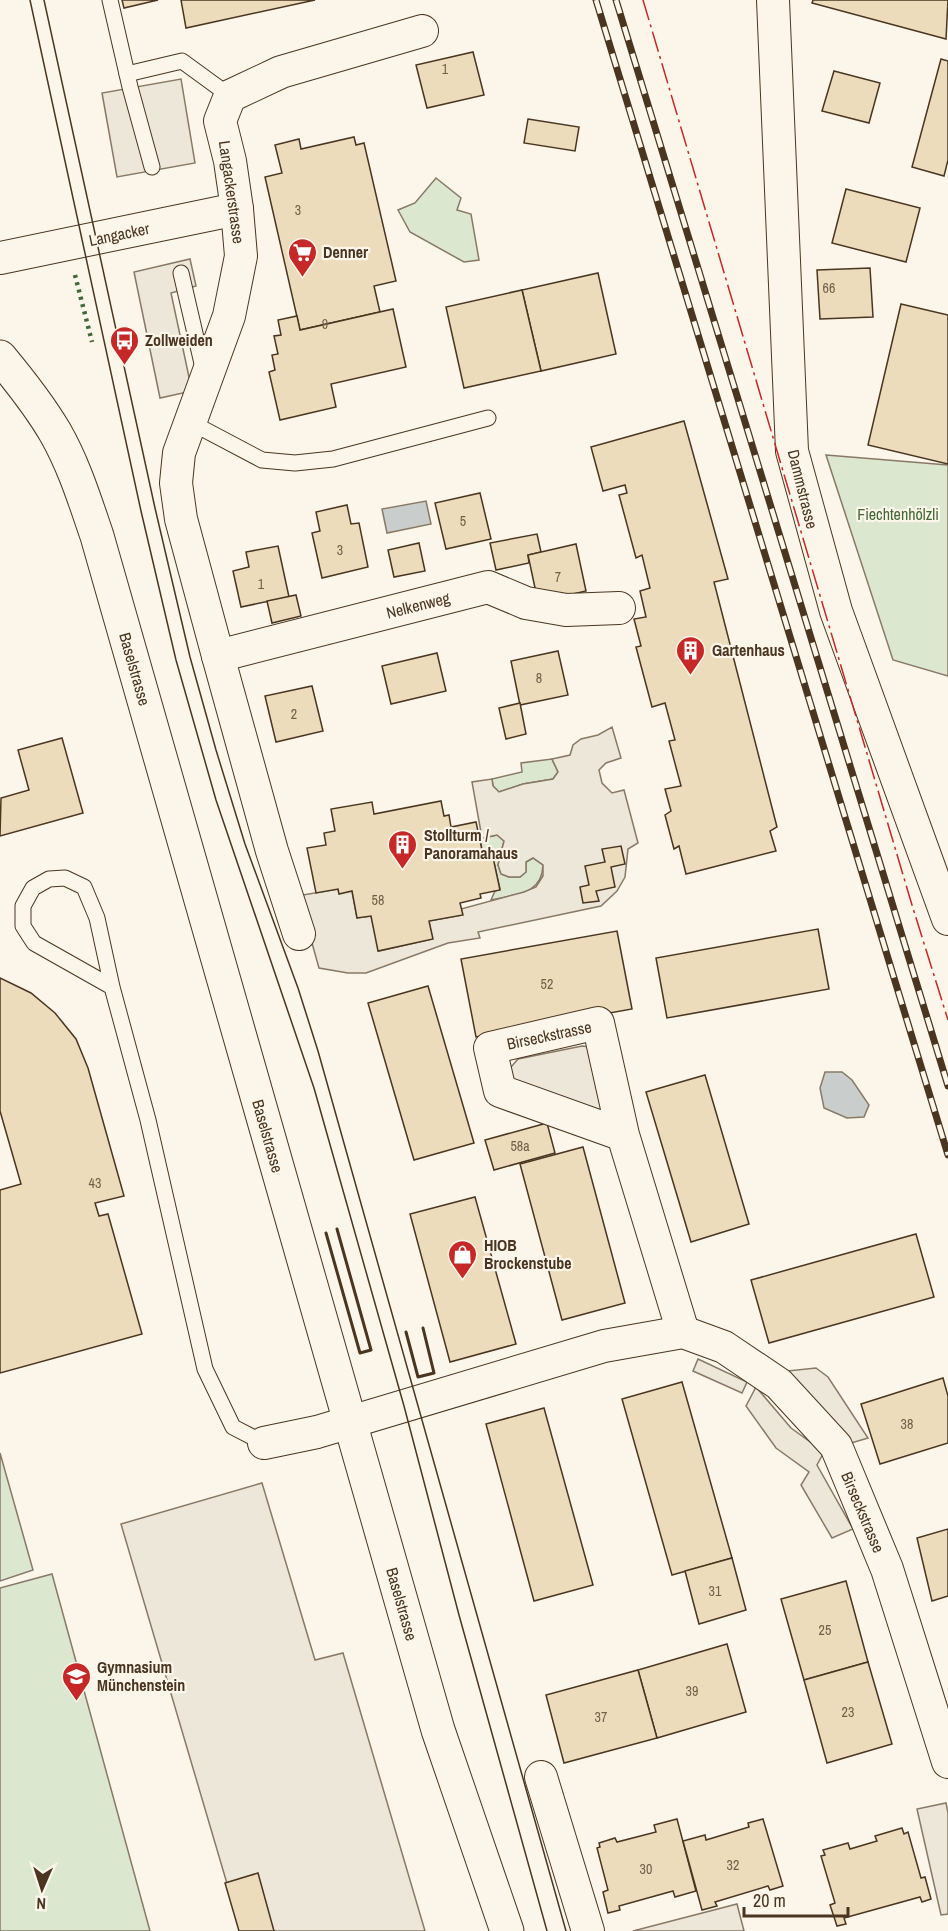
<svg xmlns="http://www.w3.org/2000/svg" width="948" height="1931" font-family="'Archivo Narrow',sans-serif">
<rect width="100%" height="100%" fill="#fbf6e9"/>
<g fill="#dce7d0" stroke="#887966" stroke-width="1.5">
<polygon points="436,178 461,198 457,210 471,214 479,260 464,262 410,232 398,210 415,203"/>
<polygon points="826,455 948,465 948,676 893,660"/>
<polygon points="552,759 558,772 553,779 523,784 499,792 493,786 492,779 522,772 521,763"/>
<path d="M 497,835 L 504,841 L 498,865 L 501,874 L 509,877 L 520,877 L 526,872 L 526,862 L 533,858 L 543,865 C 542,895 516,894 491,900 L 495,891 L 500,889 L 491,849 L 482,850 L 480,839 Z"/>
<polygon points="0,1453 33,1570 0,1581"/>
<polygon points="52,1574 150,1931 0,1931 0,1588"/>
</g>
<g fill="#ede7d9" stroke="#887966" stroke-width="1.5">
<polygon points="181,79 195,163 117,177 102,93"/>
<polygon points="190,259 196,286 171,293 192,391 160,398 134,272"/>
<polygon points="612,727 621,758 606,763 599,770 602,783 612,793 624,790 638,843 628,849 625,877 617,891 601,906 478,932 480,938 448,943 366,973 348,973 319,968 298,893 303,895 338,889 339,893 352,891 357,918 371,916 379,951 432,939 429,921 462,915 461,909 524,892 536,887 543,876 543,865 533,858 526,862 526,872 520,877 509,877 501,874 498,865 504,841 497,835 482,838 472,782 492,779 493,786 499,792 523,784 553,779 558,772 552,759 570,755 573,745 581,739 598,735"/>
<polygon points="582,1046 590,1047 609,1114 512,1089 509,1076 511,1067 518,1059"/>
<polygon points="698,1359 747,1382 742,1393 693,1371"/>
<polygon points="816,1368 828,1377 868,1438 848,1444 787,1371"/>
<polygon points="756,1387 791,1428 824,1452 817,1465 853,1529 832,1538 801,1485 809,1472 776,1448 746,1406"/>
<polygon points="262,1483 315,1660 343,1653 425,1931 241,1931 121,1524"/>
<polygon points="946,1803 948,1813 948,1914 941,1915 917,1809"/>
<polygon points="737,1904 744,1931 633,1931"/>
</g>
<g fill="#c9cecd" stroke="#887966" stroke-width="1.5">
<polygon points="426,501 431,524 387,533 382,509"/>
<polygon points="825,1072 842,1072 852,1080 869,1105 864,1117 847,1118 824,1108 820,1088"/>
</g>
<g fill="#ecdcbc" stroke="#4a3520" stroke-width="1.5">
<polygon points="122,0 158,0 124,8"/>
<polygon points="181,0 315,0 186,28"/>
<polygon points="813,0 948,0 946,39 812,3"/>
<polygon points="473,52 484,95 427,108 416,65"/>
<polygon points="941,59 948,61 948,160 944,176 912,167"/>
<polygon points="834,71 880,83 869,123 822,111"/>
<polygon points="528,119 579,127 575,151 524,143"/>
<polygon points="354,137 356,145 364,143 396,281 374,286 380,312 300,330 265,177 282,173 275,145 299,139 301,149"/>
<polygon points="846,189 920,208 906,262 832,243"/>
<polygon points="870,268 873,317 820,319 817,270"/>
<polygon points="598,273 616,354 541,371 522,290"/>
<polygon points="522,290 541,371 464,388 446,307"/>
<polygon points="901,304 948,315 948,464 868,445"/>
<polygon points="393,309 406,367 331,384 336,407 280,420 269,372 275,370 272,355 278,354 274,336 281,335 278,320 297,316 300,330"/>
<polygon points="684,421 728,579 714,582 777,827 770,831 776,851 686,874 679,846 674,849 665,815 671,811 665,789 681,786 669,741 675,740 665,703 652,707 636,647 641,646 634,619 646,617 640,591 650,588 642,555 636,558 619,495 627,493 625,485 603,491 591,447"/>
<polygon points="480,493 491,539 446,549 435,503"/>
<polygon points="347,505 351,524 359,523 368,567 322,578 312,533 320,531 316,512"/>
<polygon points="537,534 541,552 528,555 529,563 496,570 490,543"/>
<polygon points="419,543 425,571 394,577 388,550"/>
<polygon points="576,544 586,591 538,602 528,555"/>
<polygon points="278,546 289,597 241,607 233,571 249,567 246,552"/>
<polygon points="296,595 301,616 272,623 267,601"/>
<polygon points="558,651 568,695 520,705 511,661"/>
<polygon points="437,653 446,691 391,704 382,666"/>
<polygon points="312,686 323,731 276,742 265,696"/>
<polygon points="520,703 526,734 506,739 499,708"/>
<polygon points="62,738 83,813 0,836 1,798 29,790 18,750"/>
<polygon points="441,801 444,816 449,815 451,827 476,822 482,850 491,848 500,890 480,894 481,898 460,903 463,915 429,921 433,939 378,951 371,916 357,918 352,891 339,894 338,889 316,893 307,848 326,845 324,833 335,831 331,809 372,802 374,814"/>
<polygon points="621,846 625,864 611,867 615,887 596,891 599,901 583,903 580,887 589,885 585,866 605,862 602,849"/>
<polygon points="818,929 829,989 667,1018 656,958"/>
<polygon points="617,931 632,1009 476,1037 461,959"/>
<polygon points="0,978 31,993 55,1013 76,1039 88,1068 124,1196 95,1203 99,1216 108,1214 142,1334 0,1373 0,1190 21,1184 0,1111"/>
<polygon points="428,986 474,1143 414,1160 368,1003"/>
<polygon points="705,1075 749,1224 691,1242 646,1092"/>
<polygon points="547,1123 555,1153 494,1170 485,1140"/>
<polygon points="583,1147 625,1303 562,1320 520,1164"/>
<polygon points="475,1197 516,1344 450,1362 410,1214"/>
<polygon points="916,1234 934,1297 769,1343 751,1280"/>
<polygon points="943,1378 948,1396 948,1443 880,1464 861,1404"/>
<polygon points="682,1382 732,1558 672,1575 622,1399"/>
<polygon points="544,1408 593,1585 534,1601 486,1424"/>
<polygon points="948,1529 948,1596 932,1601 917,1538"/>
<polygon points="732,1558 746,1610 699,1624 685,1571"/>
<polygon points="846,1581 868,1662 804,1680 781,1599"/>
<polygon points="727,1644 746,1712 657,1738 638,1670"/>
<polygon points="868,1662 892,1744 827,1763 804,1680"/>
<polygon points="638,1670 657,1738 564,1763 546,1695"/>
<polygon points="677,1819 696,1891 675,1897 673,1891 619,1906 620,1910 608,1913 603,1892 608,1890 597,1848 600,1847 599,1843 615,1838 617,1842 656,1832 654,1825"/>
<polygon points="763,1819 783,1886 770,1890 768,1886 715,1902 717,1906 702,1910 683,1841 705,1835 706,1840 749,1827 748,1823"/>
<polygon points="902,1828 904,1834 908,1832 921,1878 925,1877 931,1899 922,1902 920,1897 844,1918 846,1924 837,1926 830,1905 835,1903 821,1856 825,1855 823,1850 848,1843 850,1849 877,1841 875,1836"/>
<polygon points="258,1873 274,1931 239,1931 225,1883"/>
</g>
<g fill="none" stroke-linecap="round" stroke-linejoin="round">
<defs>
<g id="service">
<polyline points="110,0 130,87 152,167"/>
<polyline points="127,74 182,61 230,96"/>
<polyline points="181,273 204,372"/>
<polyline points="192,423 262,460 295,463 333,459 488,418"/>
<polyline points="112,987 34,943 23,926 23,906 33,888 49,879 65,878 84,887 97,918 112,987 148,1120 205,1369 233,1427 264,1443"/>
</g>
<g id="minor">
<polyline points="773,0 792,451 836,611 948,919"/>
<polyline points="0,258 237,209"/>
<polyline points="218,656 488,587 526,603 566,610 619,608"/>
<polyline points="299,934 272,851 218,656 181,519 176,483 179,453 229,316 241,256 237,209 230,161 220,121 230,96 281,72 422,31"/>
<polyline points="623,1135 500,1091 490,1048 598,1023 623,1135 683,1332"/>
<polyline points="264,1443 317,1432 604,1346 683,1332 724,1347 779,1384 836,1446 887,1569 948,1762"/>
<polyline points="541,1777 588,1931"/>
</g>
<path id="secondary" d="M 0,357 C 20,381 39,405 55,432 C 74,465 85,501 97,536 L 438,1730 L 507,1931"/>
</defs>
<use href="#service" stroke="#4a3520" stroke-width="17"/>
<use href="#minor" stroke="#4a3520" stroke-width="34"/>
<use href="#secondary" stroke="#4a3520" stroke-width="35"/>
<use href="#service" stroke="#fbf6e9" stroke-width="15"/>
<use href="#minor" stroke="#fbf6e9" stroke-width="32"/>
<use href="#secondary" stroke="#fbf6e9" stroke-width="33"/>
<g stroke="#4a3520" stroke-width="1.5">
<polyline points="30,0 141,511 176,660 216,800 314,1088 404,1406 459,1615 547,1931"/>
<polyline points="44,0 155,508 190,657 216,750 245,844 298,988 318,1051 566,1931"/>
</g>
<defs>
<g id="rail">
<polyline points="596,0 948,1155"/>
<polyline points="616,0 948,1086"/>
</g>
</defs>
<use href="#rail" stroke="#4a3520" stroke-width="7"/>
<use href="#rail" stroke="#fbf6e9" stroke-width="4.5" stroke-dasharray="14" stroke-linecap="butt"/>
<polyline stroke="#436837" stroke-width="4.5" stroke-dasharray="3 4.5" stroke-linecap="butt" points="75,275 92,342"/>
<g stroke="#4a3520" stroke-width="3">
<polyline points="326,1233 360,1353 371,1350 337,1229"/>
<polyline points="406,1332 418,1377 434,1373 423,1328"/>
</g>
<polyline stroke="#c62828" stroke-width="1.5" stroke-dasharray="21 4.5 3 4.5" stroke-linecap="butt" points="643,0 912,905 948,1020"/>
</g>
<defs>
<symbol id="supermarket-pin" viewBox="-11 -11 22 30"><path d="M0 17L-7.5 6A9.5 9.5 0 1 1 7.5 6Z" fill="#c62828" stroke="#fbf6e9"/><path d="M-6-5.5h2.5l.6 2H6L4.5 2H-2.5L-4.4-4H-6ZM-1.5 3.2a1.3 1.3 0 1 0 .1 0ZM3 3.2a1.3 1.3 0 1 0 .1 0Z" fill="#fff"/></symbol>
<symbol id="bus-pin" viewBox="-11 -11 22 30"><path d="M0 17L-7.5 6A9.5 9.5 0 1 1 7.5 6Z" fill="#c62828" stroke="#fbf6e9"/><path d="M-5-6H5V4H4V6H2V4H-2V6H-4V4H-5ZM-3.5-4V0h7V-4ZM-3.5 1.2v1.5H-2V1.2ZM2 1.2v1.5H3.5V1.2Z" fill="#fff"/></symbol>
<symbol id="building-pin" viewBox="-11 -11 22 30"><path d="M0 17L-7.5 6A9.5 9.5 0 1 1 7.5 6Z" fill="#c62828" stroke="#fbf6e9"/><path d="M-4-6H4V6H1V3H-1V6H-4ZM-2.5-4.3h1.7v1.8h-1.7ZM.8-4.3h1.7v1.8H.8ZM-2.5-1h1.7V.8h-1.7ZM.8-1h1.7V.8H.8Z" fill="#fff"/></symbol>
<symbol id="shop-pin" viewBox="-11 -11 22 30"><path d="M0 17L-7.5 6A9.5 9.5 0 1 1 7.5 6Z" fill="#c62828" stroke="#fbf6e9"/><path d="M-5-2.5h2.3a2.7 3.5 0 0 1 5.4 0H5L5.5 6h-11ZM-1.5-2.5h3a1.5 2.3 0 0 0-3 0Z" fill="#fff"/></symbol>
<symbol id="school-pin" viewBox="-11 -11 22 30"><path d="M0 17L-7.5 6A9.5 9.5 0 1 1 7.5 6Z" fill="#c62828" stroke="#fbf6e9"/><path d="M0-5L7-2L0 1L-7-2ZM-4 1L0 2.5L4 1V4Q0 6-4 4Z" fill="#fff"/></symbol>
</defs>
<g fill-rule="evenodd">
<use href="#supermarket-pin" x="286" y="236" width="33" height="45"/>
<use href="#bus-pin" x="108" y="324" width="33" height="45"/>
<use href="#building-pin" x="674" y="634" width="33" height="45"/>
<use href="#building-pin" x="386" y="828" width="33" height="45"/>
<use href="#shop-pin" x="446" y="1238" width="33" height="45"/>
<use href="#school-pin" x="60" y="1660" width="33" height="45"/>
</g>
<g text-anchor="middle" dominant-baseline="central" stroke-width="4.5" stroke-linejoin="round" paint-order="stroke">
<g font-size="14" fill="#725f47">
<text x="445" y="69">1</text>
<text x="298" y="210">3</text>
<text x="829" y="288">66</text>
<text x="325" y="324">9</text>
<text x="463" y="521">5</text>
<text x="340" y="550">3</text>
<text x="558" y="577">7</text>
<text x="261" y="584">1</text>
<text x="539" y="678">8</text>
<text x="294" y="714">2</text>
<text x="378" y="900">58</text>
<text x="547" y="984">52</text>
<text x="520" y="1146">58a</text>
<text x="95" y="1183">43</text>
<text x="907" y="1424">38</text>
<text x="715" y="1591">31</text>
<text x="825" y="1630">25</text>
<text x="692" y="1691">39</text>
<text x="848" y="1712">23</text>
<text x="601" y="1717">37</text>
<text x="733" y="1865">32</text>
<text x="646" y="1869">30</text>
</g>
<g font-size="16" fill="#4a3520" stroke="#fbf6e9">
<text transform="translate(232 192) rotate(82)">Langackerstrasse</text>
<text transform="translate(119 234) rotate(-12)">Langacker</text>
<text transform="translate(803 489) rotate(76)">Dammstrasse</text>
<text transform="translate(418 605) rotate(-14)">Nelkenweg</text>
<text transform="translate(135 669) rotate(74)">Baselstrasse</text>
<text transform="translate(549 1035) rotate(-12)">Birseckstrasse</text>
<text transform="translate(268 1136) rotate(74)">Baselstrasse</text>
<text transform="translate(863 1512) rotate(67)">Birseckstrasse</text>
<text transform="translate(402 1604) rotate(74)">Baselstrasse</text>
</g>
<g font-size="16" font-weight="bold" fill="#4a3520" stroke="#fbf6e9" text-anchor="start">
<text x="323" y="252">Denner</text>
<text x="145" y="340">Zollweiden</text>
<text x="712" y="650">Gartenhaus</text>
<text x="424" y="835">Stollturm /<tspan x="424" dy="18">Panoramahaus</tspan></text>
<text x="484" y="1245">HIOB<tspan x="484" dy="18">Brockenstube</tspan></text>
<text x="97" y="1667">Gymnasium<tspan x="97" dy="18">Münchenstein</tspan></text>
</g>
<g font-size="16" fill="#436837" stroke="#fbf6e9">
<text x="898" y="514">Fiechtenhölzli</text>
</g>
</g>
<g transform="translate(42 1889) rotate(183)" stroke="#fbf6e9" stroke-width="4.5" paint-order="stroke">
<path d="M0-4.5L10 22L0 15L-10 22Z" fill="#4a3520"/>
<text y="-9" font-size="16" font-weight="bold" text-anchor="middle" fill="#4a3520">N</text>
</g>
<path d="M744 1907v9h104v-9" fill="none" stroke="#4a3520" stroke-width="3"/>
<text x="753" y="1907" font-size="18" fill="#4a3520" stroke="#fbf6e9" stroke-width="4.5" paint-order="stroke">20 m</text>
</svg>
